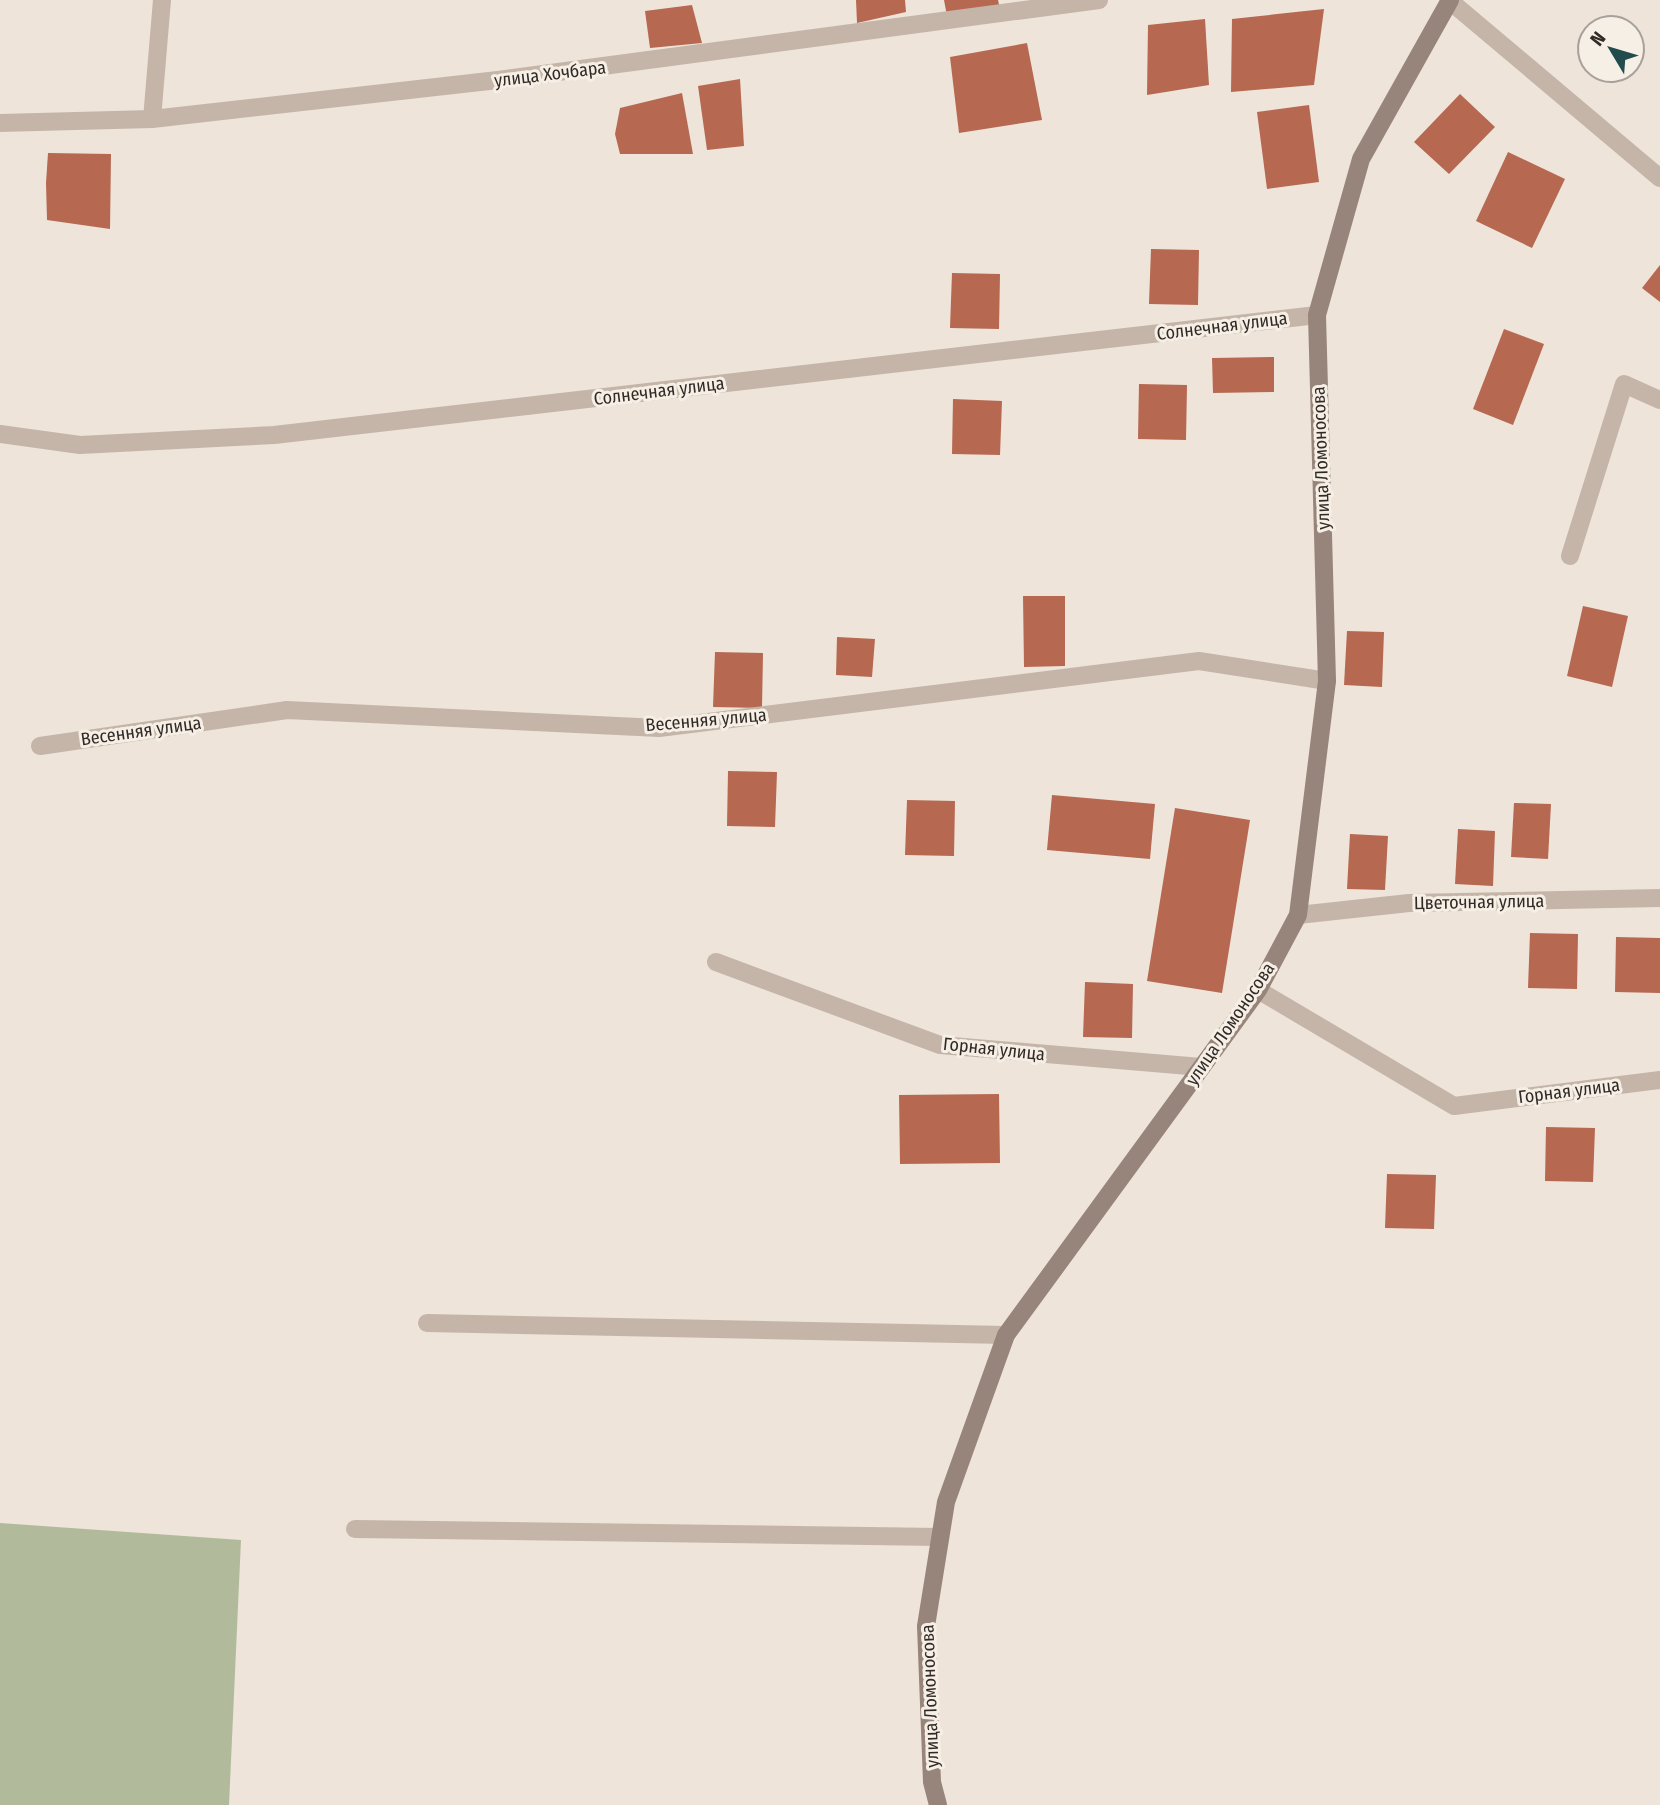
<svg xmlns="http://www.w3.org/2000/svg" width="1660" height="1805" font-family="'Fira Sans Condensed',sans-serif">
<rect width="100%" height="100%" fill="#eee4da"/>
<polygon fill="#b1bb9c" points="0,1523 241,1540 229,1805 0,1805"/>
<g fill="#b66850">
<polygon points="856,0 905,0 906,12 857,23"/>
<polygon points="944,0 998,0 1000,9 947,16"/>
<polygon points="692,5 702,43 650,48 645,11"/>
<polygon points="1324,9 1314,85 1231,92 1232,19"/>
<polygon points="1205,19 1209,85 1147,95 1148,25"/>
<polygon points="1027,43 1042,120 959,133 950,57"/>
<polygon points="740,79 744,146 707,150 698,86"/>
<polygon points="682,93 693,154 620,154 615,134 620,108"/>
<polygon points="1460,94 1495,127 1449,174 1414,142"/>
<polygon points="1309,105 1319,182 1267,189 1257,112"/>
<polygon points="1508,152 1565,179 1532,248 1476,221"/>
<polygon points="48,153 111,154 110,229 47,220 46,183"/>
<polygon points="1151,249 1199,250 1198,305 1149,304"/>
<polygon points="1660,265 1660,302 1642,288"/>
<polygon points="952,273 1000,274 999,329 950,328"/>
<polygon points="1504,329 1544,344 1513,425 1473,409"/>
<polygon points="1274,357 1274,392 1213,393 1212,358"/>
<polygon points="1139,384 1187,385 1186,440 1138,439"/>
<polygon points="953,399 1002,401 1000,455 952,454"/>
<polygon points="1023,596 1065,596 1065,666 1024,667"/>
<polygon points="1583,606 1628,616 1612,687 1567,676"/>
<polygon points="1347,631 1384,632 1382,687 1344,685"/>
<polygon points="837,637 875,639 872,677 836,675"/>
<polygon points="715,652 763,653 762,708 713,707"/>
<polygon points="728,771 777,772 775,827 727,826"/>
<polygon points="1052,795 1155,804 1150,859 1047,850"/>
<polygon points="907,800 955,801 954,856 905,855"/>
<polygon points="1514,803 1551,804 1548,859 1511,857"/>
<polygon points="1175,808 1250,820 1222,993 1147,981"/>
<polygon points="1458,829 1495,831 1493,886 1455,884"/>
<polygon points="1350,834 1388,836 1385,890 1347,889"/>
<polygon points="1530,933 1578,934 1577,989 1528,988"/>
<polygon points="1616,937 1660,938 1660,993 1615,992"/>
<polygon points="1085,982 1133,984 1132,1038 1083,1037"/>
<polygon points="999,1094 1000,1163 900,1164 899,1095"/>
<polygon points="1546,1127 1595,1128 1593,1182 1545,1181"/>
<polygon points="1387,1174 1436,1175 1434,1229 1385,1228"/>
</g>
<g fill="none" stroke-linecap="round" stroke-linejoin="round">
<g stroke="#c4b5a8" stroke-width="18">
<polyline points="1570,556 1624,384 1660,400"/>
<polyline points="427,1323 1006,1335"/>
<polyline points="355,1529 940,1537"/>
</g>
<g stroke="#c4b5a8" stroke-width="18">
<polyline points="1450,1 1660,178"/>
<polyline points="152,119 162,0"/>
<polyline points="0,123 152,119 498,80 1099,0"/>
<polyline points="0,434 80,445 274,435 1317,315"/>
<polyline points="40,746 287,710 659,728 1199,661 1327,681"/>
<polyline points="1298,915 1409,903 1660,898"/>
<polyline points="716,962 940,1045 1201,1067"/>
<polyline points="1258,990 1454,1106 1660,1080"/>
</g>
<polyline stroke="#97847a" stroke-width="18" points="938,1805 932,1782 926,1626 946,1502 1006,1335 1258,990 1298,915 1327,681 1317,315 1361,159 1450,0"/>
</g>
<g text-anchor="middle" dominant-baseline="central" stroke-width="6" stroke-linejoin="round" paint-order="stroke">
<g font-size="18" fill="#322a27" stroke="#f6efe6">
<text transform="translate(550 74) rotate(-7)">улица Хочбара</text>
<text transform="translate(1222 326) rotate(-7)">Солнечная улица</text>
<text transform="translate(659 391) rotate(-7)">Солнечная улица</text>
<text transform="translate(1321 458) rotate(-92)">улица Ломоносова</text>
<text transform="translate(706 720) rotate(-5)">Весенняя улица</text>
<text transform="translate(141 731) rotate(-8)">Весенняя улица</text>
<text transform="translate(1479 902) rotate(-1)">Цветочная улица</text>
<text transform="translate(1230 1024) rotate(-56)">улица Ломоносова</text>
<text transform="translate(994 1049) rotate(6)">Горная улица</text>
<text transform="translate(1569 1091) rotate(-7)">Горная улица</text>
<text transform="translate(930 1696) rotate(-92)">улица Ломоносова</text>
</g>
</g>
<g transform="translate(1611 49) rotate(308)"><circle r="33" fill="#f6efe6" stroke="#a8a09a" stroke-width="2"/>
<path d="M0-5L12 26L0 18L-12 26Z" fill="#224b4e"/>
<text y="-10" font-size="19" font-weight="bold" text-anchor="middle" fill="#322a27">N</text>
</g>
</svg>
